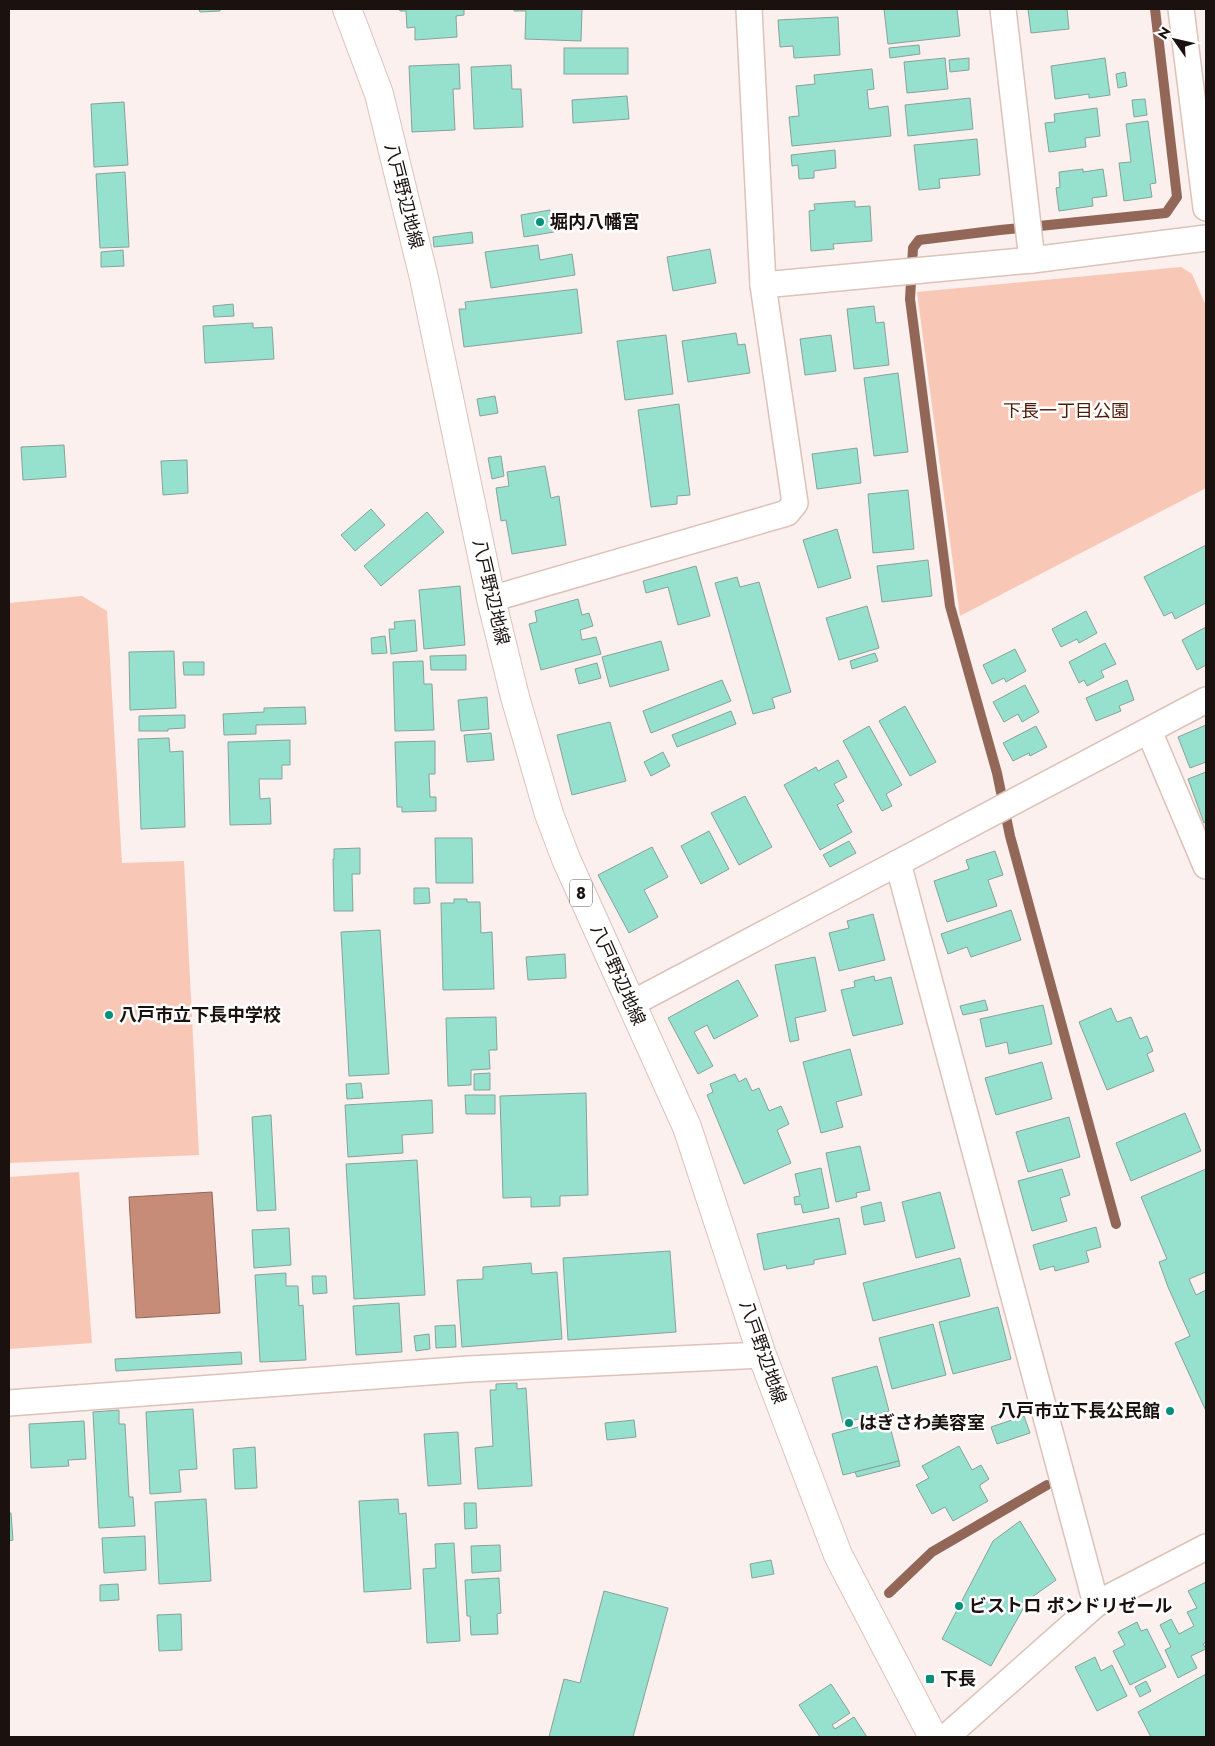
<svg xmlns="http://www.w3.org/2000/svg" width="1215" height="1746" font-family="Jost,'Noto Sans JP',sans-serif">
<rect width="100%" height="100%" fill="#fbf0ed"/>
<g fill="#f9c7b5">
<polygon points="1181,267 1192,274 1206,306 1206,488 960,616 917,292"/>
<polygon points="82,596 107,611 122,863 184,861 199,1155 9,1163 9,603"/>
<polygon points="79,1172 92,1343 9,1349 9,1177"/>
</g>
<polygon fill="#c68c78" stroke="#936758" points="212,1192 220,1313 136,1318 129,1197"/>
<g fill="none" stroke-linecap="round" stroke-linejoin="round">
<g stroke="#936758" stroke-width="10">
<polyline points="1116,1224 1010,836 997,773 950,606 910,299 913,248 919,240 1000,230 1166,213 1177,197 1155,9"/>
<polyline points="889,1593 932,1552 1047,1485"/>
</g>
</g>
<g fill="#96e0ce" stroke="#87a29b">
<polygon points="199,9 220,9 220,11 200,12"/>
<polygon points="399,9 464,9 464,15 456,16 457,37 415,40 415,27 407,28 406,11 400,11"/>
<polygon points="514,9 582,9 581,41 525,39 526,11 514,11"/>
<polygon points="884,9 957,9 960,36 888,44"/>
<polygon points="1028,9 1067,9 1069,29 1031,33"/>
<polygon points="838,17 840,55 794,58 793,46 780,47 778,20"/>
<polygon points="919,45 920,54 890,58 889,48"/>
<rect x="564" y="48" width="64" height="26"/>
<polygon points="945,58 948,89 907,93 904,62"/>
<polygon points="969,58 969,70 950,72 949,60"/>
<polygon points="1105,58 1110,95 1089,98 1089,94 1055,99 1051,66"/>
<polygon points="459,64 460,89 453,89 455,130 412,132 409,66"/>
<polygon points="511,65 512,89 521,89 523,127 474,129 471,67"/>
<polygon points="872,69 874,89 867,90 869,109 888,106 891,136 792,146 789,117 799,116 796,86 815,84 814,75"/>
<polygon points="1125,72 1127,86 1118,88 1116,74"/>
<polygon points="627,96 629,119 573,123 572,100"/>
<polygon points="970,98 973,129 908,136 905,105"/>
<polygon points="1145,99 1147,115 1134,117 1132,100"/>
<polygon points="124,102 128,165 94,167 91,104"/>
<polygon points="1097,108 1100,136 1085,138 1086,147 1049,152 1045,123 1055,122 1054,114"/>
<polygon points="1148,121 1156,183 1150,184 1152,197 1124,201 1119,163 1131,162 1126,124"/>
<polygon points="977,139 980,175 939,179 940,188 919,190 914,145"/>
<polygon points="835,150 836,168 814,171 814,178 799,179 798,165 792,166 791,155"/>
<polygon points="1083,169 1083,172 1103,169 1107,196 1092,198 1093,206 1059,211 1056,188 1060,187 1059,172"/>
<polygon points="125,172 129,247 100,248 96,174"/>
<polygon points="855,201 855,207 870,206 872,241 833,244 834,249 811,251 809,211 815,210 814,204"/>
<polygon points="550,210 554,232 524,237 521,215"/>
<polygon points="472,232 473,243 434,247 433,237"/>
<polygon points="538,245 540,260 572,254 575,275 491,288 485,252"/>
<polygon points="710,249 716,283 673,291 667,257"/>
<polygon points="123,250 124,266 101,267 101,252"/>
<polygon points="577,289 582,333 464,347 459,309 466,309 465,302"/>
<polygon points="233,304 234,316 214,317 213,306"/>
<polygon points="874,306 876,323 884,322 889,365 854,369 847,309"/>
<polygon points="253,323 253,328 272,327 274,359 205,363 203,326"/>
<polygon points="736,333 738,345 745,344 750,373 688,382 682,341"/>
<polygon points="666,335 673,394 625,400 617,341"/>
<polygon points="831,335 836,371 805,375 800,339"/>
<polygon points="898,373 908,452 874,456 864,378"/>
<polygon points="495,396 498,413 480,416 477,399"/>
<polygon points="679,404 690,495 677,496 677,504 651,507 638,410"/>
<polygon points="64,445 66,477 23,480 21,447"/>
<polygon points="857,448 861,483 817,489 812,454"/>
<polygon points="501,456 504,476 492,479 488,458"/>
<polygon points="187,460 188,493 163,495 161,461"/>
<polygon points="545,466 551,498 559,496 566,545 512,554 506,520 501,521 496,488 509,486 507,472"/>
<polygon points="908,490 914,549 873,553 868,494"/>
<polygon points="371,509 385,525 355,551 341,535"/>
<polygon points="427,512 444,532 381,586 364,566"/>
<polygon points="837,529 851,578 818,588 803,540"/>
<polygon points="1206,545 1206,603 1175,619 1172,612 1164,616 1144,577"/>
<polygon points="928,560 932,596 882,602 877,566"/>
<polygon points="696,566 710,616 678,625 668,587 646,593 643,581"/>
<polygon points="737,577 740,587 759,582 791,692 772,698 775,708 753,714 715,583"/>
<polygon points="460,586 465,645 424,649 419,590"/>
<polygon points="578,599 582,615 589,613 593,626 580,630 582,640 596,637 601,654 541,670 529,624 537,622 535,611"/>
<polygon points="867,606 879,648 839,660 826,618"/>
<polygon points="1086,611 1097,633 1079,643 1077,639 1061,647 1052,629"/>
<polygon points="415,620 417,651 391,654 389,629 395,629 394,622"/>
<polygon points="1206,627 1206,665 1197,670 1182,640"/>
<polygon points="385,636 387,653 372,654 371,638"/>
<polygon points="661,641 669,670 610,687 602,657"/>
<polygon points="1105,643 1116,664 1101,671 1104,677 1087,686 1084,680 1079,683 1069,662"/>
<polygon points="1015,649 1026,671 1006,682 1004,678 992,684 983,665"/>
<polygon points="174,651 176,708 130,710 129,652"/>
<polygon points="875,653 878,661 852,669 850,661"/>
<polygon points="466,655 466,670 431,670 430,656"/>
<polygon points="423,661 424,684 432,684 434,730 395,731 393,662"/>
<polygon points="183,662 204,662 204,675 184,675"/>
<polygon points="597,663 601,678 579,684 575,669"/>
<polygon points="722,680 731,701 651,733 643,711"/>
<polygon points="1127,680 1134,700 1119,706 1121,711 1096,721 1086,698"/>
<polygon points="1025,685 1039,712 1022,722 1018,714 1004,722 993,702"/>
<polygon points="487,697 489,729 461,731 458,700"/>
<polygon points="905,706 936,762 910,776 879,721"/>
<polygon points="305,707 306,724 256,725 256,734 224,735 223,714 264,712 264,708"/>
<polygon points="731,711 736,724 677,747 672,735"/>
<polygon points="185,715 185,728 168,729 168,731 139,731 139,716"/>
<polygon points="610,722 626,781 572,795 557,735"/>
<polygon points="1206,725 1206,762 1190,768 1178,737"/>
<polygon points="869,726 902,785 886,794 892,806 882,811 843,741"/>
<polygon points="1036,726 1047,747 1030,756 1029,753 1013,761 1003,743"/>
<polygon points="491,733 494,760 467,762 464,735"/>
<polygon points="169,738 170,752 183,751 185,827 141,829 138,739"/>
<polygon points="290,740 290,765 282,765 282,779 259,779 260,799 270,798 271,824 230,825 228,742"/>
<polygon points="435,741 435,774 429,774 430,797 436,797 436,811 402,812 402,807 397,807 395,742"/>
<polygon points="663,752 670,766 651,776 644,762"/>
<polygon points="838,760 847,777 834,784 844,801 837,805 852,832 820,850 784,785 816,767 818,771"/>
<polygon points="1206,772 1206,822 1204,823 1188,779"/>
<polygon points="745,796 772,847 739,865 711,813"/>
<polygon points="709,831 729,869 701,884 681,846"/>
<polygon points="435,838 472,838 473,883 436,883"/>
<polygon points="849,841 856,853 830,867 823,855"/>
<polygon points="652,847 668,877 644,890 658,917 629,933 598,875"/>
<polygon points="360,848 360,874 352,874 353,911 334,911 333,859 334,859 334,849"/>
<polygon points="995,851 1003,875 988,880 997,906 947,922 934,881 969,869 966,860"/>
<polygon points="414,888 429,888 430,903 414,904"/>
<polygon points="454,899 467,899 467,902 480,902 481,933 492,932 494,989 443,990 441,903 454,903"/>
<polygon points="1011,910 1021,940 971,957 967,947 948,954 941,934"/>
<polygon points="873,914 885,960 839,971 829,933 849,928 847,921"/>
<polygon points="380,930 389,1074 349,1076 341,932"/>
<polygon points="565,954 566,978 528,980 526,957"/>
<polygon points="815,957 826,1011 795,1018 799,1040 790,1042 775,965"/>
<polygon points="874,976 875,981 891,977 903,1024 853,1036 841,990 855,987 854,981"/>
<polygon points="738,980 758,1016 714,1039 707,1025 694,1032 713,1066 698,1074 668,1018"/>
<polygon points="985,1000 988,1010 963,1015 960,1006"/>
<polygon points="1043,1005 1052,1044 1009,1054 1007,1042 986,1047 980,1019"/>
<polygon points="1111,1008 1117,1022 1131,1017 1140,1039 1147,1036 1153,1051 1147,1054 1154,1071 1107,1090 1079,1022"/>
<polygon points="496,1017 497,1050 489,1050 490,1069 471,1070 471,1085 448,1086 446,1018"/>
<polygon points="850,1049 862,1095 836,1102 843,1127 821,1133 803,1062"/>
<polygon points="1042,1062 1052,1099 996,1115 985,1078"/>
<polygon points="490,1073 490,1090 474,1090 474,1074"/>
<polygon points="735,1074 739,1082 746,1078 752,1091 759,1088 769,1111 781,1106 789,1124 777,1130 791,1163 744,1184 707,1095 713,1092 710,1084"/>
<polygon points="361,1083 363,1098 347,1099 346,1084"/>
<polygon points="586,1093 588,1195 560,1196 560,1206 531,1207 531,1197 503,1198 500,1096"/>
<polygon points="465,1095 495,1095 495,1114 466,1114"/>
<polygon points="432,1100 433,1133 402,1135 403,1153 348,1157 345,1105"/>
<polygon points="1185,1113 1201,1151 1131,1181 1116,1143"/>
<polygon points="271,1115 276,1210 257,1211 252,1117"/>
<polygon points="1069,1117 1080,1157 1028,1172 1016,1132"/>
<polygon points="860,1146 870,1190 856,1193 857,1197 836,1202 826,1153"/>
<polygon points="417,1160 425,1295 354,1299 346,1164"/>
<polygon points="821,1168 829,1208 803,1213 801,1204 795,1205 794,1197 800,1196 795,1174"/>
<polygon points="1062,1169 1070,1195 1060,1198 1067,1221 1032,1231 1018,1181"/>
<polygon points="1206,1169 1206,1272 1189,1279 1196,1295 1206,1290 1206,1411 1175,1343 1190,1336 1168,1287 1159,1262 1167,1259 1141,1197"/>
<polygon points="940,1192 955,1248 916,1258 902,1202"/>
<polygon points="881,1202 885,1221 864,1225 861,1207"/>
<polygon points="839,1218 846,1254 814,1260 814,1264 787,1269 786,1265 764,1270 757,1234"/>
<polygon points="1096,1227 1101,1247 1086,1251 1089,1262 1055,1271 1054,1266 1040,1270 1033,1245"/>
<polygon points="289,1228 291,1265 254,1268 252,1230"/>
<polygon points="670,1251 676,1332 568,1340 563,1258"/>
<polygon points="960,1258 970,1296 873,1321 863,1283"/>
<polygon points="531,1263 532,1274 557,1272 562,1339 462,1347 457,1280 483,1279 483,1267"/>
<polygon points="286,1273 286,1286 298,1286 299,1306 303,1305 306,1360 260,1362 255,1275"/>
<polygon points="312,1276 326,1276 327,1293 313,1294"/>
<polygon points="399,1303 402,1352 356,1355 353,1306"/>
<polygon points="998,1307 1011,1359 953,1374 939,1322"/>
<polygon points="933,1324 946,1375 892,1389 879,1338"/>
<polygon points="455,1325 456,1347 436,1348 435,1326"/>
<polygon points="429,1334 430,1349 416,1351 414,1336"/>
<polygon points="241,1352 242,1364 116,1371 115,1359"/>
<polygon points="877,1366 889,1411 843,1423 832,1378"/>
<polygon points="517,1383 517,1389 526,1388 532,1486 478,1489 475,1448 493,1446 490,1390 496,1390 496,1384"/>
<polygon points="193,1409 197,1469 179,1470 181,1492 150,1494 146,1412"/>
<polygon points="119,1410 119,1424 125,1424 129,1497 133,1497 135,1526 99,1528 93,1412"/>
<polygon points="1024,1416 1030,1433 997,1444 991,1427"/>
<polygon points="888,1419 899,1461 843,1475 832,1434"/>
<polygon points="634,1420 636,1437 607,1440 605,1423"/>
<polygon points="84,1421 86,1459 68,1460 69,1466 31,1468 29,1424"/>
<polygon points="458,1432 461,1484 428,1486 424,1434"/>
<polygon points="959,1446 972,1470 981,1465 989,1479 980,1485 980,1487 988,1501 953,1521 945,1507 932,1514 916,1485 929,1478 922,1466"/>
<polygon points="255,1447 257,1488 235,1489 233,1449"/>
<polygon points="899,1461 900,1466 857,1477 855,1472"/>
<polygon points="206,1499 211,1581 159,1584 155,1502"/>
<polygon points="398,1499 399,1514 406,1513 411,1589 364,1592 359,1501"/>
<polygon points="464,1503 476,1503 477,1528 465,1529"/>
<polygon points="9,1513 11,1513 13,1540 9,1541"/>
<polygon points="1020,1521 1056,1580 1028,1600 991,1666 942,1639 993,1541"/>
<polygon points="145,1536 146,1570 104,1573 102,1538"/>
<polygon points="454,1543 460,1641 427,1643 423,1569 436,1568 435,1544"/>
<polygon points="500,1545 501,1571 472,1573 471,1546"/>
<polygon points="771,1560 774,1574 752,1578 750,1564"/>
<polygon points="499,1578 501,1613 497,1614 498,1634 471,1635 470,1616 467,1616 465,1580"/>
<polygon points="1206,1582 1206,1642 1203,1644 1206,1649 1191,1656 1197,1668 1178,1678 1165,1650 1171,1647 1160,1625 1171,1619 1179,1634 1194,1626 1187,1612 1197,1608 1188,1591"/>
<polygon points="118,1584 119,1600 100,1601 100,1585"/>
<polygon points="604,1591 668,1608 633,1737 549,1737 564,1679 580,1683"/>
<polygon points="181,1614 182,1650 159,1651 157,1615"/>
<polygon points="1137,1622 1141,1631 1147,1629 1166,1667 1130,1685 1113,1651 1125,1645 1118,1632"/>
<polygon points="1095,1657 1101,1671 1112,1665 1127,1696 1097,1711 1075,1667"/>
<polygon points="1206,1674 1206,1737 1151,1737 1138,1712"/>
<polygon points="1146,1681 1151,1691 1140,1697 1135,1687"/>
<polygon points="831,1684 850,1713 832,1725 835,1729 854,1717 867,1737 820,1737 799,1705"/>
</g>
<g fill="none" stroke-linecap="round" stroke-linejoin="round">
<defs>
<g id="street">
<polyline points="1003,9 1032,260"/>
<polyline points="1181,9 1206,208"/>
<polyline points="763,285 1032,260 1206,238"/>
<polyline points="491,599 787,513 795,503 763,285 749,9"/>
<polyline points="1149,731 1206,866"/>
<polyline points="898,863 1096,1604"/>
<polyline points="631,1004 1206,700"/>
<polyline points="9,1403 469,1369 762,1355"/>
<polyline points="946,1737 1096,1604 1206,1547"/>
</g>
<polyline id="primary" points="347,9 379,94 424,278 491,599 515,697 549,814 566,859 687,1127 762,1355 838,1555 933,1737"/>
</defs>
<use href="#street" stroke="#dcc2b9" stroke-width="28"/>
<use href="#primary" stroke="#dcc2b9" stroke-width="30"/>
<use href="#street" stroke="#fff" stroke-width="25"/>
<use href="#primary" stroke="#fff" stroke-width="28"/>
</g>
<g fill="#00907b" stroke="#fff" stroke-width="2">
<circle cx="540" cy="222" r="5"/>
<circle cx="109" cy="1015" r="5"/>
<circle cx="1170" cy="1411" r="5"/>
<circle cx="849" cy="1423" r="5"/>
<circle cx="959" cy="1606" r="5"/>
<rect x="925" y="1674" width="10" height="10" rx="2.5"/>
</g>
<g text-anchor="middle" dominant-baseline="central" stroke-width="5" stroke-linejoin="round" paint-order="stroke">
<rect fill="#fff" stroke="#5f5957" stroke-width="1" x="570" y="879.5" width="22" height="27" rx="4"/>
<g font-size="16" font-weight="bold" fill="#1b120f">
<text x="581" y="893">8</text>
</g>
<g font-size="18" fill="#1b120f" stroke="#fff">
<text transform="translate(404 196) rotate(76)">八戸野辺地線</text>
<text transform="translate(491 592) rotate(77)">八戸野辺地線</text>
<text transform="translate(618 975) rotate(66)">八戸野辺地線</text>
<text transform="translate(763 1352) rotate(71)">八戸野辺地線</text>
</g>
<g font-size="18" font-weight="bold" fill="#1b120f" stroke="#fff" text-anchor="start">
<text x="550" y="222">堀内八幡宮</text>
<text x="119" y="1015">八戸市立下長中学校</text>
<text x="1160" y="1411" text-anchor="end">八戸市立下長公民館</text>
<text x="859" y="1423">はぎさわ美容室</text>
<text x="969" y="1606">ビストロ ポンドリゼール</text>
<text x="940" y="1679">下長</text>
</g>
<g font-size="18" fill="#501b06" stroke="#fff">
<text x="1066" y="411">下長一丁目公園</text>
</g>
</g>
<rect width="1215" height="1746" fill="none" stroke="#1b120f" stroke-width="20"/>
<g transform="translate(1175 40) rotate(304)" stroke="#ffffff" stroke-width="4" paint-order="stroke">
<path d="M0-4L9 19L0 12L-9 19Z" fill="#1b120f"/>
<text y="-8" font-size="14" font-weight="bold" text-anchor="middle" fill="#1b120f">N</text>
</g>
</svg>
